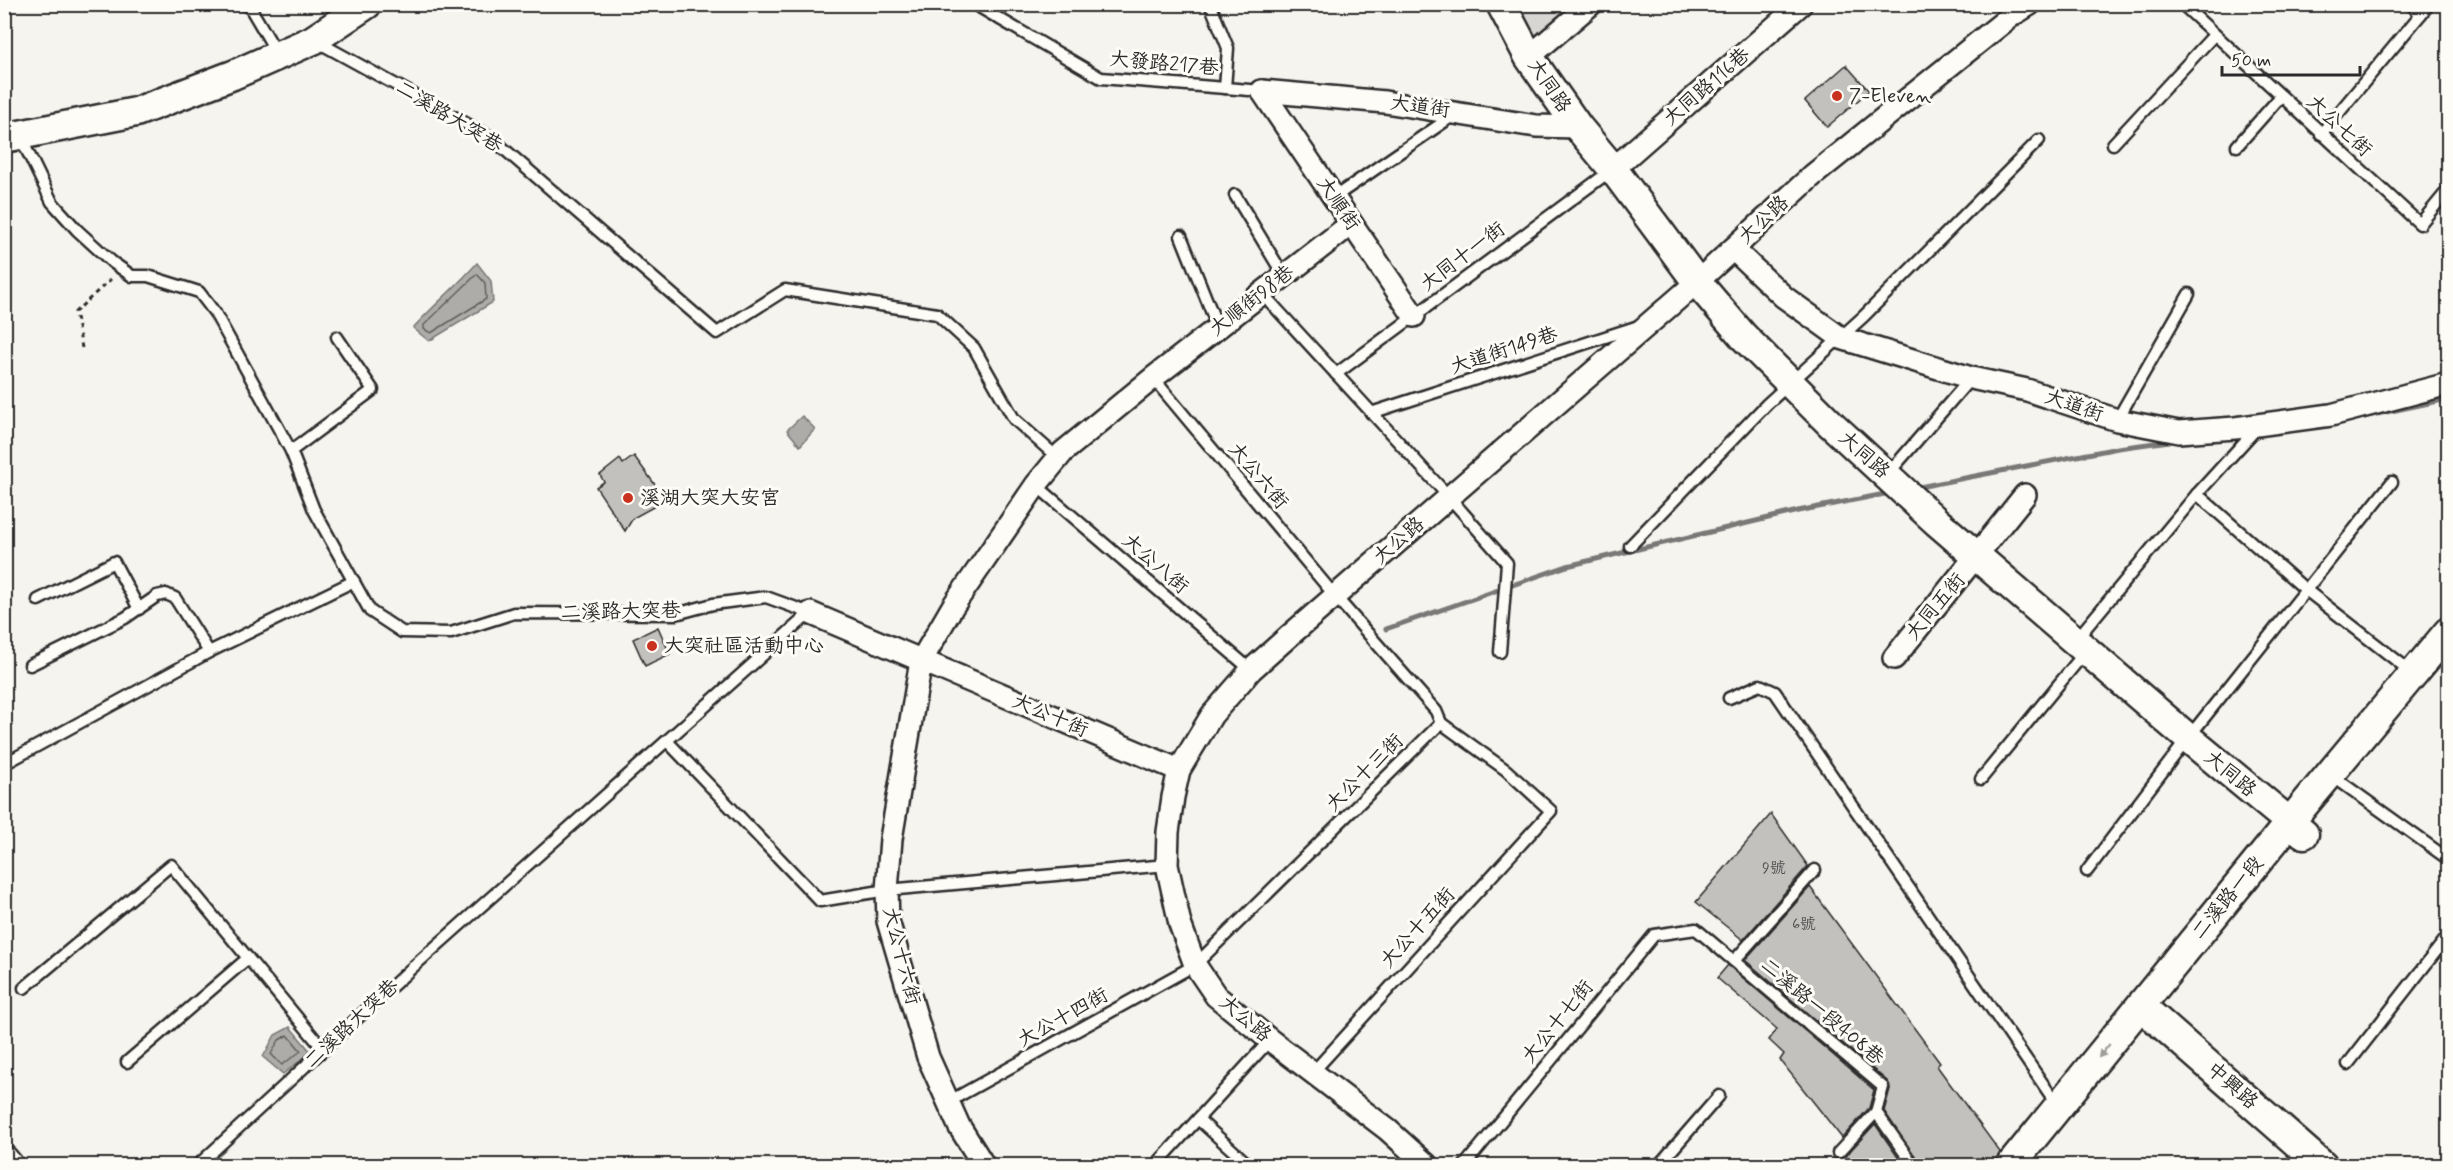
<svg xmlns="http://www.w3.org/2000/svg" width="2453" height="1170" font-family="Mynerve,'LXGW WenKai TC',sans-serif">
<rect width="100%" height="100%" fill="#f5f4ef"/>
<filter id="ink" filterUnits="userSpaceOnUse"><feTurbulence type="fractalNoise" baseFrequency=".0167" numOctaves="2"/><feDisplacementMap in="SourceGraphic" scale="12" xChannelSelector="R" yChannelSelector="G"/><feConvolveMatrix kernelMatrix="1 2 1 2 8 2 1 2 1" color-interpolation-filters="sRGB"/></filter>
<g filter="url(#ink)">
<polygon fill="#d7d6d2" stroke="#81807e" stroke-width="1.5" points="1516,5 1583,5 1539,42"/>
<g fill="#adaca9" stroke="#797877" stroke-width="1.5">
<path d="M 477,263 L 491,281 L 493,302 L 429,341 L 413,328 C 434,305 457,286 477,263 Z"/>
<polygon points="802,416 815,429 800,446 787,430"/>
<polygon points="290,1027 311,1052 283,1074 263,1057 275,1035"/>
</g>
<g fill="none" stroke-linecap="round" stroke-linejoin="round">
<g stroke="#5f5f5d" stroke-width="1.5">
<polygon points="477,274 485,283 486,299 431,333 424,329 424,325"/>
<polygon points="288,1035 301,1051 282,1065 271,1054 279,1040"/>
</g>
<g stroke="#797877" stroke-width="5">
<polyline points="2358,418 2448,399"/>
<polyline points="1914,488 2118,448 2177,440"/>
<polyline points="1386,629 1567,566 1798,511 1890,493"/>
</g>
</g>
<g fill="#c2c1be" stroke="#2b2b2b" stroke-width="1.5">
<polygon points="1846,65 1869,91 1827,127 1805,101"/>
<polygon points="634,456 656,486 650,492 657,505 633,518 625,531 596,487 604,482 600,475 620,459 623,464"/>
<polygon points="658,627 670,654 645,666 633,639"/>
<polygon points="1771,814 1808,866 1743,940 1696,902"/>
<polygon points="1810,887 1940,1063 1937,1066 2000,1152 1994,1166 1921,1166 1884,1111 1890,1089 1888,1082 1745,960"/>
<polygon points="1728,965 1874,1090 1869,1108 1842,1138 1780,1060 1784,1054 1769,1040 1777,1029 1717,978"/>
<polygon points="1875,1124 1904,1166 1839,1166 1851,1150"/>
</g>
<g fill="none" stroke-linecap="round" stroke-linejoin="round">
<defs>
<g id="lane">
<polyline points="244,4 251,9 277,53"/>
<polyline points="974,4 1101,78 1262,91"/>
<polyline points="1210,4 1228,48 1225,88"/>
<polyline points="2182,4 2420,224 2448,190"/>
<polyline points="2421,14 2429,4"/>
<polyline points="316,41 489,136 717,333 785,290 937,314 974,348 1014,419 1058,458"/>
<polyline points="2321,134 2421,14 2410,4"/>
<polyline points="20,136 52,202 77,230 112,262 132,276 148,276 199,292 215,313 291,451 314,510 370,611 402,632 451,633 514,613 676,614 713,604 766,597 810,613 414,966 197,1166"/>
<polyline points="2113,144 2214,35"/>
<polyline points="2237,146 2281,96"/>
<polyline points="1235,195 1284,276"/>
<polyline points="1333,198 1454,115"/>
<polyline points="1181,236 1218,328"/>
<polyline points="1262,293 1449,497 1507,563 1500,652"/>
<polyline points="1336,374 1613,169"/>
<polyline points="1371,413 1639,326"/>
<polyline points="2117,420 2189,294"/>
<polyline points="291,451 373,390 337,337"/>
<polyline points="1887,475 1971,378"/>
<polyline points="1036,485 1251,670"/>
<polyline points="2197,494 2306,590 2414,674"/>
<polyline points="1630,546 1767,404 1864,316 2039,140"/>
<polyline points="38,600 114,562 139,609"/>
<polyline points="2075,641 2197,494 2258,427"/>
<polyline points="30,665 125,618 157,596 166,594 175,598 209,652"/>
<polyline points="1729,698 1760,685 1775,692 2058,1106"/>
<polyline points="667,741 820,901 887,890 1167,865"/>
<polyline points="4,764 209,652 354,581"/>
<polyline points="2331,775 2448,859"/>
<polyline points="1981,779 2086,651"/>
<polyline points="2087,871 2188,738 2392,482"/>
<polyline points="1734,961 1815,870"/>
<polyline points="24,988 171,865 324,1050"/>
<polyline points="127,1062 248,958"/>
<polyline points="2348,1064 2448,936"/>
<polyline points="1313,1072 1551,811 1506,770 1441,723"/>
<polyline points="948,1102 1195,965 1441,723 1436,711 1335,596 1153,378"/>
<polyline points="1198,1119 1250,1166"/>
<polyline points="1838,1153 1876,1112"/>
<polyline points="1155,1166 1270,1040"/>
<polyline points="1464,1166 1654,935 1696,929 1883,1087 1876,1112 1914,1166"/>
<polyline points="1658,1166 1719,1096"/>
</g>
<g id="street">
<polyline points="1529,57 1591,4"/>
<polyline points="1262,91 1385,102 1536,126 1578,127"/>
<polyline points="1262,91 1414,316"/>
<polyline points="1613,169 1801,4"/>
<polyline points="1733,249 1784,297 1841,338 1971,378 2027,390 2117,420 2179,432 2235,428 2331,415 2448,384"/>
<polyline points="810,613 1179,770"/>
<polyline points="1894,658 2025,495"/>
<polyline points="984,1166 959,1126 928,1057 888,921 887,890 891,839 921,661 953,606 1036,485 1063,452 1153,378 1351,224"/>
<polyline points="1428,1166 1388,1130 1270,1040 1216,996 1195,965 1180,924 1167,865 1168,832 1173,797 1179,770 1212,715 1251,670 1288,637 1697,282 1812,176 2011,16 2030,4"/>
</g>
<g id="secondary">
<polyline points="1501,4 1529,57 1578,127 1613,169 1697,282 1743,336 1832,425 1937,522 2188,738 2304,834"/>
<polyline points="4,138 136,112 233,75 313,40 367,4"/>
<polyline points="2141,1006 2323,1166"/>
<polyline points="4,1160 9,1166"/>
<polyline points="2010,1166 2289,823 2448,632"/>
</g>
</defs>
<use href="#lane" stroke="#2b2b2b" stroke-width="15"/>
<use href="#street" stroke="#2b2b2b" stroke-width="26"/>
<use href="#secondary" stroke="#2b2b2b" stroke-width="33"/>
<polyline stroke="#2b2b2b" stroke-width="3" stroke-dasharray="4.5 4.5" stroke-linecap="butt" points="82,348 75,312 111,279"/>
<use href="#lane" stroke="#fdfcf7" stroke-width="10"/>
<use href="#street" stroke="#fdfcf7" stroke-width="21"/>
<use href="#secondary" stroke="#fdfcf7" stroke-width="28"/>
</g>
<defs><path id="oneway-solid" d="M-6-.8H1V-3.2L6.5 0L1 3.2V.8H-6Z" transform="scale(1.5)"/></defs>
<use fill="#9e9e9b" href="#oneway-solid" transform="translate(2104 1051) rotate(129)"/>
</g>
<g fill="#c8321e" stroke="#fdfcf7" stroke-width="2">
<circle cx="1837" cy="96" r="6"/>
<circle cx="628" cy="498" r="6"/>
<circle cx="652" cy="646" r="6"/>
</g>
<g text-anchor="middle" dominant-baseline="central" stroke-width="6" stroke-linejoin="round" paint-order="stroke">
<g font-size="16" fill="#515050">
<text x="1774" y="868">9號</text>
<text x="1804" y="924">6號</text>
</g>
<g font-size="20" fill="#2b2b2b" stroke="#fdfcf7">
<text transform="translate(1164 64) rotate(5)">大發路217巷</text>
<text transform="translate(1549 86) rotate(56)">大同路</text>
<text transform="translate(1707 87) rotate(-41)">大同路116巷</text>
<text transform="translate(1420 107) rotate(8)">大道街</text>
<text transform="translate(449 117) rotate(31)">二溪路大突巷</text>
<text transform="translate(2339 126) rotate(43)">大公七街</text>
<text transform="translate(1338 204) rotate(56)">大順街</text>
<text transform="translate(1764 220) rotate(-43)">大公路</text>
<text transform="translate(1463 257) rotate(-37)">大同十一街</text>
<text transform="translate(1252 301) rotate(-38)">大順街98巷</text>
<text transform="translate(1504 351) rotate(-18)">大道街149巷</text>
<text transform="translate(2074 406) rotate(19)">大道街</text>
<text transform="translate(1864 455) rotate(42)">大同路</text>
<text transform="translate(1258 476) rotate(50)">大公六街</text>
<text transform="translate(1399 541) rotate(-41)">大公路</text>
<text transform="translate(1155 564) rotate(41)">大公八街</text>
<text transform="translate(1936 607) rotate(-50)">大同五街</text>
<text transform="translate(621 612) rotate(-1)">二溪路大突巷</text>
<text transform="translate(1050 716) rotate(23)">大公十街</text>
<text transform="translate(1365 773) rotate(-45)">大公十三街</text>
<text transform="translate(2230 774) rotate(40)">大同路</text>
<text transform="translate(2228 898) rotate(-51)">二溪路一段</text>
<text transform="translate(1418 928) rotate(-48)">大公十五街</text>
<text transform="translate(901 956) rotate(76)">大公十六街</text>
<text transform="translate(1822 1012) rotate(40)">二溪路一段408巷</text>
<text transform="translate(1063 1018) rotate(-29)">大公十四街</text>
<text transform="translate(1245 1019) rotate(40)">大公路</text>
<text transform="translate(1558 1022) rotate(-51)">大公十七街</text>
<text transform="translate(352 1024) rotate(-43)">二溪路大突巷</text>
<text transform="translate(2232 1086) rotate(41)">中興路</text>
</g>
<g font-size="20" fill="#2b2b2b" stroke="#fdfcf7" text-anchor="start">
<text x="1849" y="96">7-Eleven</text>
<text x="640" y="498">溪湖大突大安宮</text>
<text x="664" y="646">大突社區活動中心</text>
</g>
</g>
<rect width="2453" height="1170" fill="none" stroke="#fdfcf7" stroke-width="24"/>
<rect x="12" y="12" width="2429" height="1146" fill="none" stroke="#2b2b2b" stroke-width="2" filter="url(#ink)"/>
<path d="M2222 66v9h138v-9" fill="none" stroke="#2b2b2b" stroke-width="3"/>
<text x="2231" y="66" font-size="18" fill="#2b2b2b" stroke="#fdfcf7" stroke-width="4.5" paint-order="stroke">50 m</text>
</svg>
